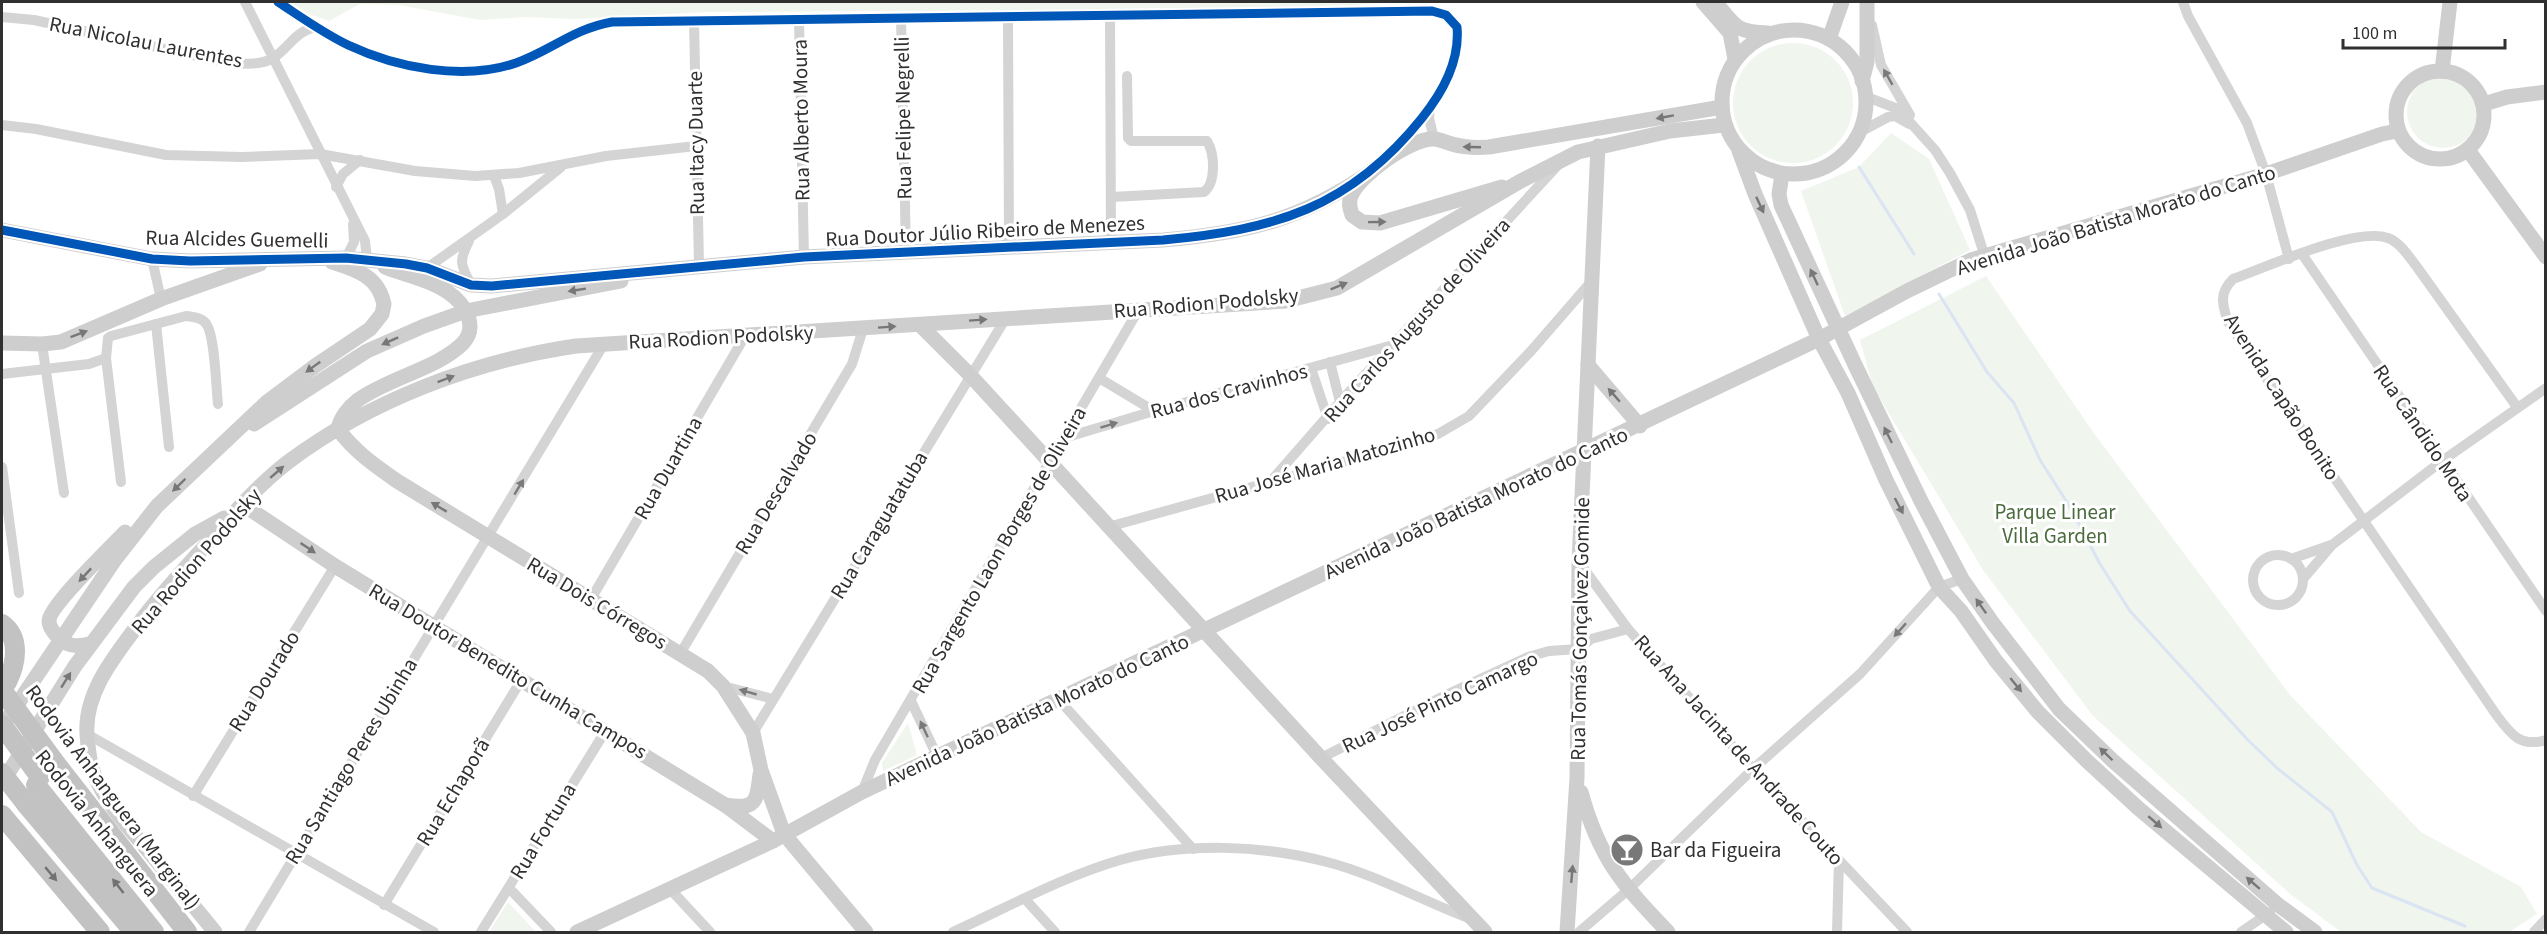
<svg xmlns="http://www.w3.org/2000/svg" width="2547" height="934" font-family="'Source Sans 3',sans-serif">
<rect width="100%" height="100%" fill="#fff"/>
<g fill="#f0f5ed">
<polygon points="290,2 1390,2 1354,5 1210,9 707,12 575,19 525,17 480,20 399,5 360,4 329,21 309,14"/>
<circle cx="1793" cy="103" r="60"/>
<circle cx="2443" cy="112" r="36"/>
<polygon points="1891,133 1929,159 1970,250 1845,316 1801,191 1859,167"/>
<polygon points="1986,276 2093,432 2290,695 2421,832 2521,887 2537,914 2509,932 2341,932 2289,893 2093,716 1983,570 1873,387 1860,340"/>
<polygon points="908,723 917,755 883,771 882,763"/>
<polygon points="508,902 536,932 489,932"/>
</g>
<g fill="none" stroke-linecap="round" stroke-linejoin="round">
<g stroke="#dae4f2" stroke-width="3">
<polyline points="1859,167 1914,254"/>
<polyline points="1939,294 1987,372 2014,403 2040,460 2070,507 2100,564 2130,611 2247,739 2277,768 2332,812 2357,865 2372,888 2465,926"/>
</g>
<g stroke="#d4d4d4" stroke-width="10">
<polyline points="245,2 365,241 367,259"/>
<path d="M 278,2 C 301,17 323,33 348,45 C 397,68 464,81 516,63 C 552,50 573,29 612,22 L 1432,11 L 1446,15 L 1457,27 C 1461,76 1424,117 1393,151"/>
<polyline points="2183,2 2188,16 2247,123 2266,174 2289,259"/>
<polyline points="1110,16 1111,242"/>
<path d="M 2,17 L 34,20 L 220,61 C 235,63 259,67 273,58 C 289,48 295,31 316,27"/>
<polyline points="901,18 906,253"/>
<polyline points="1008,18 1009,248"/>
<polyline points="799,19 804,257"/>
<polyline points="694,20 699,266"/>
<polyline points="1872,25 1881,65 1910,115"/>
<polyline points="1867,97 1898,109 1935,150 1950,173 1970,210 1985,257"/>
<polyline points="1430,107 1429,118 1434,139"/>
<polyline points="2,125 36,129 166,155 242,157 320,154 415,171 475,176 519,173 606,156 696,146"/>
<polyline points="1860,132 1888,117 1895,116 1909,124"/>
<polyline points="494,176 499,189 503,214"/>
<polyline points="336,187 343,174 360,160"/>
<path d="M 1112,197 L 1204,192 C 1216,183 1215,154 1207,141 L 1131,141 L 1128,138 L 1127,76"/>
<path d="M 469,241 C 458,262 461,265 471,285"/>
<polyline points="2302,254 2546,611"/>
<polyline points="346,258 354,242 353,224"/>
<polyline points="152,259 161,299"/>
<polyline points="427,268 503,214 561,167"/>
<polyline points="156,324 169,447"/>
<polyline points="42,344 64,493"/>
<polyline points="106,358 121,482"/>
<polyline points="1330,362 1340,402"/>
<polyline points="1311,368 1328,419"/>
<path d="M 2,374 L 89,364 L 106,358 L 108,338 L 111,336 L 186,316 C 194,317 203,318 207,325 C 215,338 216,387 218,404"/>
<polyline points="1099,378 1154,411"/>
<path d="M 2517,407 L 2417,267 C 2409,257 2401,243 2388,238 C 2356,226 2267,267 2233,279 C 2219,293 2222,304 2228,322 L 2495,713 C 2510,733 2519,748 2546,740"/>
<polyline points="1064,438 1154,411 1393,345"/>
<polyline points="2,467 19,593"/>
<polyline points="1270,482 1340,402 1558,165"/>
<polyline points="1108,527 1411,443 1438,434 1469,416 1531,351 1590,283"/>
<circle cx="2278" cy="580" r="25"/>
<polyline points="2291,559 2331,545"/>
<polyline points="1579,562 1628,629 1753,769 1907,932"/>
<polyline points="2303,579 2332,545 2442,461 2546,388"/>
<polyline points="591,599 745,336"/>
<polyline points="680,654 852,364 863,329"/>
<polyline points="723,686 773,699"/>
<polyline points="911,701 938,758"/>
<polyline points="1060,701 1193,849"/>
<polyline points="753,733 1006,318"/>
<polyline points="87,734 434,932"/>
<polyline points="1321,758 1446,695 1528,657 1549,651 1578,649 1591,639 1628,629"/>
<polyline points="862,792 875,760 1139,309"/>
<polyline points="193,796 335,566"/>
<polyline points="509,888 551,932"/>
<polyline points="671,890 710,932"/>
<polyline points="1025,899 1055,932"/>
<polyline points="384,905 522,679"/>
<path d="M 249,932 C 366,735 487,541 604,344"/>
<polyline points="481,932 606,730"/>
<path d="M 953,932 C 1008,907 1062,877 1120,860 C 1185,842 1262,845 1327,862 C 1377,875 1423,901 1471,919"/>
<polyline points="1579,932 1628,890 1753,769 1860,674 1939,587 1962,579"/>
<polyline points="1837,932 1839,860"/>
<polyline points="2241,932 2270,912"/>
<polyline points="2534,932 2546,919"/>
</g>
<g stroke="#cecece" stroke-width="15">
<polyline points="1703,2 1730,33 1735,59"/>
<path d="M 1715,2 C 1736,26 1734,32 1768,33"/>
<circle cx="1794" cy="102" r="72"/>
<polyline points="1829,39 1842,2"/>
<circle cx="2440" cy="115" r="44"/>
<polyline points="2442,71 2450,2"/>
<polyline points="1862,81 1867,62 1867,2"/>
<polyline points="2484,104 2507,97 2546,92"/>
<polyline points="2468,150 2546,257"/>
<polyline points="1739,151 1755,194 1819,339 1848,393 1886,480 1939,587 1961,611 1996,661 2038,712 2086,760 2138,808 2286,932"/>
<polyline points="1782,174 1779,194 1781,205 1856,367 1921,501 1962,579 1992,622 2059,709 2112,760 2277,904 2315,932"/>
<path d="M 1502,187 L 1380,223 L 1362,222 L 1352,215 C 1350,209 1348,203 1351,196 C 1359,175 1411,138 1434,139 C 1440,139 1446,143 1452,144 C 1465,148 1476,148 1489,147 L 1722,107"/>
<path d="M 2,230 L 152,259 L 190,261 L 346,258 L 406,264 L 427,268 L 471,285 L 492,286 L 804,257 L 1163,240 C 1248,233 1301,220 1372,171"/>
<path d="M 385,267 C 405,275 431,280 449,293 C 464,303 479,326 463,343 C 439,368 388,378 358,400 C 349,407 340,418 338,429 C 354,451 374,465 397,481 L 708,671 L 723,686 L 753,733 L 761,770 L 784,834 L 866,932"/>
<polyline points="920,325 970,375 1321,758 1485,932"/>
<polyline points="2,343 42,344 61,342 161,299 260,264"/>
<polyline points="1588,365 1640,426"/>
<polyline points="254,424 367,351 424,326 466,311 621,281"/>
<polyline points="242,504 335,566 725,805 773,841"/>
<path d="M 92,643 C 80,647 68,648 58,637 C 54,633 49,627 49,621 C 49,606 112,546 125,532"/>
<path d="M 2,727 L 114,561 L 157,506 L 267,402 L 315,366 L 370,329 L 382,314 L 384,304 C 378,276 357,270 332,262"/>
<polyline points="2,783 75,666 134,587 154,567 195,534 224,518"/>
<path d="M 1581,792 C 1599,858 1622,884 1668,932"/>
<path d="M 725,805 C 756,810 757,802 760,774"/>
<path d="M 215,932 C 192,904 169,876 146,848 C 127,826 105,802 94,774 C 89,762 88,747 87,734 C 84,690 119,651 143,618 C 162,593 184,569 205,546 C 231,516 257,486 288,462 C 371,400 474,361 576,346 L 1286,301 L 1337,288 L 1519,182 L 1578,152 L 1670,131 L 1724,125"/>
<polyline points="577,932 773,841 862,792 1819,339 1907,291 1971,260 2266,174 2382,134 2397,131"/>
<polyline points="1567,932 1577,778 1579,562 1598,146"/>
</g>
<g stroke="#c2c2c2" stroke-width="20">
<path d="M 2,624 C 21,638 16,664 7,682"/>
<polyline points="53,760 187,932"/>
<polyline points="36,785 154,932"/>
<polyline points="26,804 134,932"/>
<polyline points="2,815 100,932"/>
</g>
<g stroke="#c2c2c2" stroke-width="20">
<polyline points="2,690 53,760"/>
<polyline points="2,725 40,777"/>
<polyline points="2,773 26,804"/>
</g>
<defs>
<path id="cycleway" d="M 2,230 L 152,259 L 190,261 L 346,258 L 406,264 L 427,268 L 471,285 L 492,286 L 804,257 L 1163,240 C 1274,230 1350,208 1422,118 C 1443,92 1460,60 1457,27 L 1446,15 L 1432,11 L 612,22 C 573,29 552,50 516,63 C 464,81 397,68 348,45 C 323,33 301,17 278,2"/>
</defs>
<use href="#cycleway" stroke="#fff" stroke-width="13"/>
<use href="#cycleway" stroke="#0057b8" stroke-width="9"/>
</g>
<defs><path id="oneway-solid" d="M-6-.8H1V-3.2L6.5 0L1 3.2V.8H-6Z" transform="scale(1.5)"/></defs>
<g fill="#7a7a7a">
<use href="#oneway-solid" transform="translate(1888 77) rotate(-120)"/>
<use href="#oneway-solid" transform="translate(1109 425) rotate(-17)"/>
<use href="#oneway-solid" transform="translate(519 487) rotate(-59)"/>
<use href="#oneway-solid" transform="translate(1900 630) rotate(132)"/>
<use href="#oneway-solid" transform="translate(748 692) rotate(-164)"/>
<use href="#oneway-solid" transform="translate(924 729) rotate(-115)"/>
</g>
<g fill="#777">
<use href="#oneway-solid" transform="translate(1665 117) rotate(170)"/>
<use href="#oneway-solid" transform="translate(1472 147) rotate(-178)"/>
<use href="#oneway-solid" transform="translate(1760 205) rotate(65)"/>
<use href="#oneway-solid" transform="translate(1377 222) rotate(-1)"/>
<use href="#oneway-solid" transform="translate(1814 277) rotate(-115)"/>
<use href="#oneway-solid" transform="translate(1339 286) rotate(-22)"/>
<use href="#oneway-solid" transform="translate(577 290) rotate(171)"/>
<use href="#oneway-solid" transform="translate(978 320) rotate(-4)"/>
<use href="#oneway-solid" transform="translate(887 327) rotate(-4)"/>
<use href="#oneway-solid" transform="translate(79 334) rotate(-21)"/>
<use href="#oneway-solid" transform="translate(390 341) rotate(156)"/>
<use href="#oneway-solid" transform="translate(313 367) rotate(144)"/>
<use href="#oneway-solid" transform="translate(446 379) rotate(-21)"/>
<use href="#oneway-solid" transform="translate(1614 395) rotate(-131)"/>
<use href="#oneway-solid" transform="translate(1888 435) rotate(-116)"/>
<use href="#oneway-solid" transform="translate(277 472) rotate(-41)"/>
<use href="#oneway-solid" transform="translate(179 485) rotate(136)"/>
<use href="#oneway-solid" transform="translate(1899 506) rotate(62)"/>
<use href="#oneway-solid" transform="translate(439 507) rotate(-149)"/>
<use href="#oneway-solid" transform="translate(308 548) rotate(34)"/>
<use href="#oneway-solid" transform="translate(85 575) rotate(133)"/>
<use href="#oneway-solid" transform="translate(1981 606) rotate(-125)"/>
<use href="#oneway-solid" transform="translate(66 680) rotate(-58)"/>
<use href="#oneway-solid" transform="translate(2016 685) rotate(51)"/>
<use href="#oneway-solid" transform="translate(2106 754) rotate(-136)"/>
<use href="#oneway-solid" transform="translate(2155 822) rotate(41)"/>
<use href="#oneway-solid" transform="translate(1572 874) rotate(-85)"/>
<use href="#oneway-solid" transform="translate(2253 883) rotate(-139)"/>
</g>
<g fill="#727272">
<use href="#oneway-solid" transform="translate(51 874) rotate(50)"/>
<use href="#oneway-solid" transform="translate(118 886) rotate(-128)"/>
</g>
<defs>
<symbol id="bar-disc" viewBox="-11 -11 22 22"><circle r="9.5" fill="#787878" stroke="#fff"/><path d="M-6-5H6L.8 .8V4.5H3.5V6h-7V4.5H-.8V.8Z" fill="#fff"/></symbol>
</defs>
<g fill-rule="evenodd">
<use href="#bar-disc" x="1608" y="831" width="38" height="38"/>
</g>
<g text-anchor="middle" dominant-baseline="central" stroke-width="6" stroke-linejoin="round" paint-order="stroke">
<g font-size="21" fill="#303030" stroke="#fff">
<text transform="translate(146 42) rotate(11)">Rua Nicolau Laurentes</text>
<text transform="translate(903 118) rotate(-91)">Rua Felipe Negrelli</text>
<text transform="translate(801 120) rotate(-91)">Rua Alberto Moura</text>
<text transform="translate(696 143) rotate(-91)">Rua Itacy Duarte</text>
<text transform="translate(2116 220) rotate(-17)">Avenida João Batista Morato do Canto</text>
<text transform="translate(985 231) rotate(-3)">Rua Doutor Júlio Ribeiro de Menezes</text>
<text transform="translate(237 239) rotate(1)">Rua Alcides Guemelli</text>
<text transform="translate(1206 303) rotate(-5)">Rua Rodion Podolsky</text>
<text transform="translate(1417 320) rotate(-48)">Rua Carlos Augusto de Oliveira</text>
<text transform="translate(721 337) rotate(-3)">Rua Rodion Podolsky</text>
<text transform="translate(1229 391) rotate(-15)">Rua dos Cravinhos</text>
<text transform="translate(2282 397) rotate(57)">Avenida Capão Bonito</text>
<text transform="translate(2423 433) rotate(56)">Rua Cândido Mota</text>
<text transform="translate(1325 465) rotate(-16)">Rua José Maria Matozinho</text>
<text transform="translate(668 468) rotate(-60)">Rua Duartina</text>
<text transform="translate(776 493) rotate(-59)">Rua Descalvado</text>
<text transform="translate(1476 503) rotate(-25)">Avenida João Batista Morato do Canto</text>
<text transform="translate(879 525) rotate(-59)">Rua Caraguatatuba</text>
<text transform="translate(999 550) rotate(-60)">Rua Sargento Laon Borges de Oliveira</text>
<text transform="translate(196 561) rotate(-49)">Rua Rodion Podolsky</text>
<text transform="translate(597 603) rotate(31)">Rua Dois Córregos</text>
<text transform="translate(1580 629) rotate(-89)">Rua Tomás Gonçalvez Gomide</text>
<text transform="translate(508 671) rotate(31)">Rua Doutor Benedito Cunha Campos</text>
<text transform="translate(264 681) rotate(-58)">Rua Dourado</text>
<text transform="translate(1440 702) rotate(-25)">Rua José Pinto Camargo</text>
<text transform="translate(1037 710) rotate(-25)">Avenida João Batista Morato do Canto</text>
<text transform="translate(1739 750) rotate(48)">Rua Ana Jacinta de Andrade Couto</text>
<text transform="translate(351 761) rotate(-59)">Rua Santiago Peres Ubinha</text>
<text transform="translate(453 792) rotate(-59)">Rua Echaporã</text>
<text transform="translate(113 797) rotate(53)">Rodovia Anhanguera (Marginal)</text>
<text transform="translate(97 823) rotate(51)">Rodovia Anhanguera</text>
<text transform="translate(543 831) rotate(-59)">Rua Fortuna</text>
</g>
<g font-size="21" fill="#4a6c3d" stroke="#fff">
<text x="2055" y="512">Parque Linear<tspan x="2055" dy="24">Villa Garden</tspan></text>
</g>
<g font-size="21" fill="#303030" stroke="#fff" text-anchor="start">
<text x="1650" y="850">Bar da Figueira</text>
</g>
</g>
<rect width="2547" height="934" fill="none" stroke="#303030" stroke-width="6"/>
<path d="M2343 39v9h162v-9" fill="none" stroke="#303030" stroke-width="3"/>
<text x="2352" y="39" font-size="18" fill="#303030" stroke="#ffffff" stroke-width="4.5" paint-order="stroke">100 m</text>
</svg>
